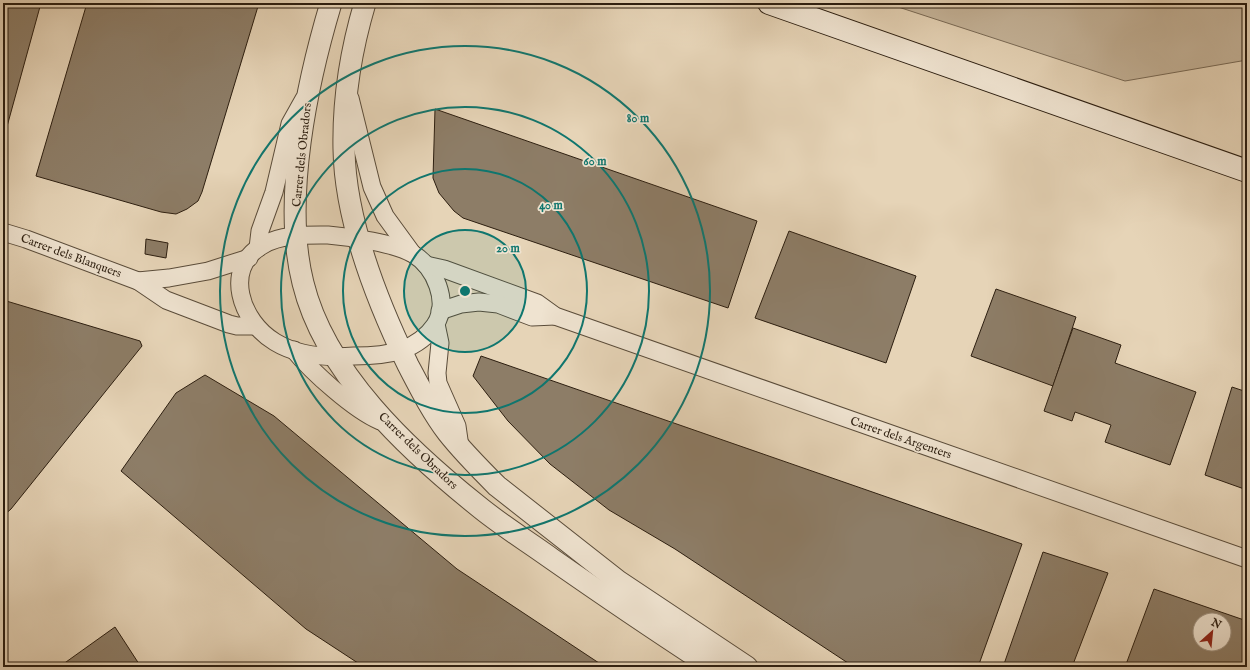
<svg xmlns="http://www.w3.org/2000/svg" width="1250" height="670" font-family="'IM FELL English',serif">
<rect width="100%" height="100%" fill="#e6d4b7"/>
<filter id="stains"><feTurbulence type="fractalNoise" baseFrequency=".005" numOctaves="4"/><feColorMatrix values="0 0 0 0 .2 0 0 0 0 .09 0 0 0 0 .02 0 0 0 .5 -.17"/></filter>
<radialGradient id="worn" r=".72"><stop offset=".6" stop-color="#630" stop-opacity="0"/><stop offset="1" stop-color="#630" stop-opacity=".3"/></radialGradient>
<polygon fill="#c6b59b" stroke="#796a56" points="886,3 1247,3 1247,60 1125,81"/>
<g fill="#8d7d67" stroke="#2c1e10" fill-rule="evenodd">
<polygon points="3,3 41,3 3,141"/>
<polygon points="87,3 259,3 202,192 198,201 187,209 176,214 161,212 36,176"/>
<polygon points="435,109 757,221 728,308 463,218 454,211 439,193 433,178"/>
<polygon points="789,231 916,276 886,363 755,318"/>
<polygon points="146,239 168,243 166,258 145,254"/>
<polygon points="996,289 1076,317 1053,386 971,356"/>
<polygon points="3,300 140,341 142,346 11,509 3,516"/>
<polygon points="1073,328 1121,345 1115,363 1196,392 1170,465 1105,442 1111,425 1075,412 1072,421 1044,411"/>
<polygon points="481,356 1022,544 978,667 854,667 675,549 609,510 550,464 508,421 473,376"/>
<polygon points="205,375 274,416 457,569 605,667 364,667 306,629 121,471 176,393"/>
<polygon points="1232,387 1247,392 1247,490 1205,475"/>
<polygon points="1043,552 1108,573 1072,667 1003,667"/>
<path d="M 1154,589 L 1247,621 L 1247,667 L 1125,667 ZM 1200,620 L 1224,620 L 1224,644 L 1200,644 Z"/>
<polygon points="115,627 141,667 59,667"/>
</g>
<g fill="none" stroke-linecap="round" stroke-linejoin="round">
<defs>
<g id="minor">
<polyline points="350,98 372,187 385,216 412,253"/>
<polyline points="3,232 26,239 138,281 166,300 229,324 237,326 255,326"/>
<path d="M 328,235 C 351,237 394,243 413,254 C 435,267 450,302 435,325 C 427,337 415,345 402,350 C 387,355 369,356 354,356 C 327,358 298,356 275,342 C 241,322 222,268 263,245 C 282,234 306,235 328,235 Z"/>
<polyline points="258,248 260,231 274,192 290,124 304,99"/>
<polyline points="426,265 444,269 537,303 555,316 1247,559"/>
<polyline points="138,281 169,278 208,271 249,258"/>
<polyline points="440,311 461,304 479,302 498,304 532,317 555,316"/>
<polyline points="436,324 440,343 437,373 438,383 457,426 460,447"/>
<path d="M 294,350 C 312,372 354,410 380,421"/>
</g>
<g id="tertiary">
<path d="M 331,3 C 307,83 282,200 303,283 C 325,373 408,450 478,506 C 501,525 527,541 552,559 C 605,596 658,632 712,667"/>
<path d="M 365,3 C 351,50 343,101 344,149 C 345,221 377,301 408,365 C 420,388 432,412 448,433 C 463,452 480,469 497,486 L 618,581 L 747,667"/>
</g>
<polyline id="secondary" points="769,3 1247,171"/>
</defs>
<use href="#minor" stroke="#5a4c3a" stroke-width="19"/>
<use href="#tertiary" stroke="#5a4c3a" stroke-width="23"/>
<use href="#secondary" stroke="#2c1e10" stroke-width="24"/>
<use href="#minor" stroke="#efe3d0" stroke-width="17"/>
<use href="#tertiary" stroke="#efe3d0" stroke-width="21"/>
<use href="#secondary" stroke="#efe3d0" stroke-width="22"/>
</g>
<circle cx="465" cy="291" r="61" fill="#0f766e" fill-opacity=".12"/>
<g fill="none" stroke="#0f766e" stroke-width="2">
<circle cx="465" cy="291" r="61"/>
<circle cx="465" cy="291" r="122"/>
<circle cx="465" cy="291" r="184"/>
<circle cx="465" cy="291" r="245"/>
</g>
<g text-anchor="middle" dominant-baseline="central" stroke-width="3.5" stroke-linejoin="round" paint-order="stroke">
<g font-size="12" fill="#2c1e10" stroke="#efe3d0">
<text transform="translate(302 155) rotate(-84)">Carrer dels Obradors</text>
<text transform="translate(71 256) rotate(20)">Carrer dels Blanquers</text>
<text transform="translate(901 438) rotate(19)">Carrer dels Argenters</text>
<text transform="translate(418 451) rotate(44)">Carrer dels Obradors</text>
</g>
</g>
<circle cx="465" cy="291" r="6" fill="#0f766e" stroke="#efe3d0" stroke-width="2"/>
<g font-size="12" text-anchor="middle" font-weight="bold" fill="#0f766e" stroke="#efe3d0" stroke-width="3.5" stroke-linejoin="round" paint-order="stroke">
<text x="638" y="122">80 m</text>
<text x="595" y="165">60 m</text>
<text x="551" y="209">40 m</text>
<text x="508" y="252">20 m</text>
</g>
<rect width="1250" height="670" fill="none" stroke="#e6d4b7" stroke-width="16"/>
<rect x="4" y="4" width="1242" height="662" fill="none" stroke="#2c1e10" stroke-width="2"/>
<rect x="8" y="8" width="1234" height="654" fill="none" stroke="#2c1e10"/>
<g transform="translate(1212 632) rotate(27)"><circle r="19" fill="#efe3d0" stroke="#a19483"/>
<path d="M0-3L7 15L0 10L-7 15Z" fill="#8f2418"/>
<text y="-6" font-size="11" font-weight="bold" text-anchor="middle" fill="#2c1e10">N</text>
</g>
<rect width="100%" height="100%" filter="url(#stains)"/>
<rect width="100%" height="100%" fill="url(#worn)"/>
</svg>
